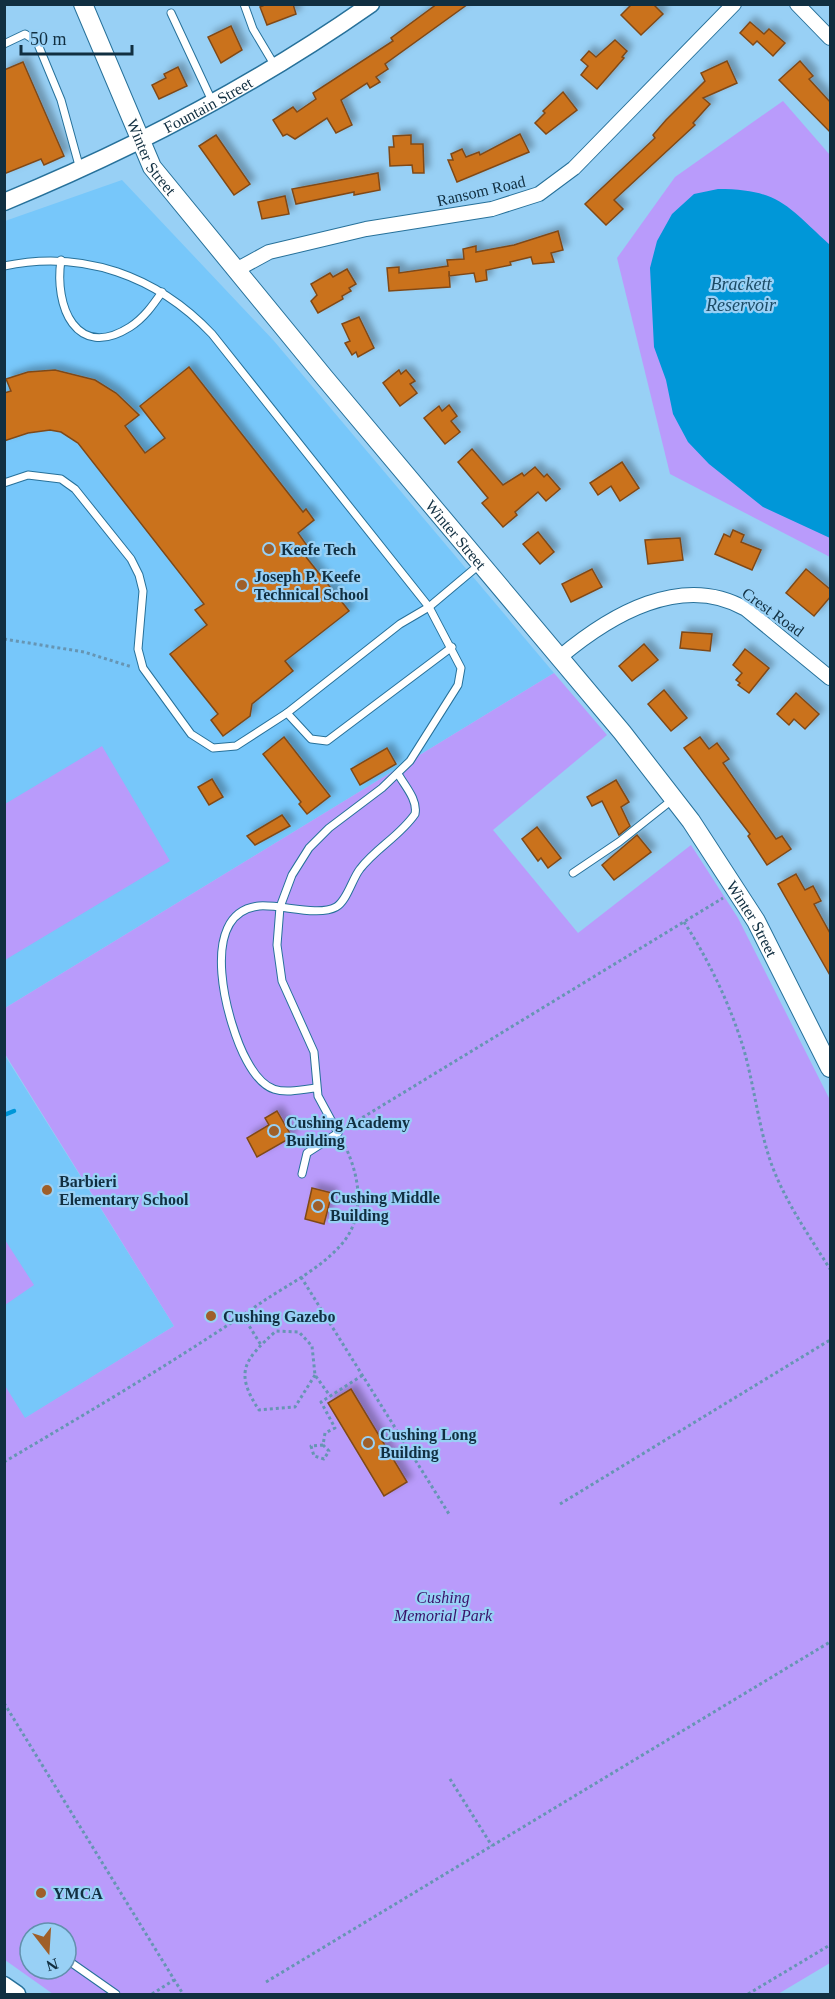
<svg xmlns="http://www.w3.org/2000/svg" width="835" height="1999" font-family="'Times New Roman',serif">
<defs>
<filter id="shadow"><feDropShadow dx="5.5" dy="-5.5" stdDeviation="3" flood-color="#0004"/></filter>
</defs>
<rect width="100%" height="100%" fill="#98d0f5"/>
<g fill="#77c7fa">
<polygon points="122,180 274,341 554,673 5,1008 5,221"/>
<polygon points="4,1054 174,1326 5,1431 4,1431"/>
</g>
<g fill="#b99bfb" fill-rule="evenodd">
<polygon points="783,101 830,155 830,557 670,474 617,258 675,177"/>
<path d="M 554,673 L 607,735 L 493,830 L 578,933 L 691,845 L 738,918 L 830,1100 L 830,1963 L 778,1994 L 53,1994 L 5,1960 L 4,1384 L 25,1418 L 174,1326 L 5,1054 L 5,1008 ZM 30,1933 L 66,1933 L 66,1969 L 30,1969 Z"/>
<polygon points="102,746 170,861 5,960 5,804"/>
<polygon points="5,1240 34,1285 5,1305 4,1305"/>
</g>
<path fill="#0097d8" d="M 718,189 C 780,189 788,207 830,245 L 830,538 L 763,507 L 709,464 L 688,442 L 673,414 L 666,380 L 654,347 L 650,268 L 657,241 L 672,214 L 694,194 Z"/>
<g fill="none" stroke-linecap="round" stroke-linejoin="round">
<polyline stroke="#0097d8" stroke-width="4.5" points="4,1115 14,1111"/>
</g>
<g fill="#ca721f" stroke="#804918" stroke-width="1.5" filter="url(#shadow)">
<polygon points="267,4 293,4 296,14 267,25 260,7"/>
<polygon points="437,4 468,4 385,64 388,69 376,77 380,82 370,88 367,83 341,100 352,125 336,133 327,118 295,139 287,134 283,136 273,120 293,107 297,112 316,99 313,93 393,41 391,38"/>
<polygon points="632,4 653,4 663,14 641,35 621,15"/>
<polygon points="750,22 764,34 769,29 785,43 773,56 757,41 753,45 740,33"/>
<polygon points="231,26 242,50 221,63 208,37"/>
<polygon points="615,40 627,51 622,57 624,58 597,89 581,75 588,66 581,60 589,51 596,57"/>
<polygon points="727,61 737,83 703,98 710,104 693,123 695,125 614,200 623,209 606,225 585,204 655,138 653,135 666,120 705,81 701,73"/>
<polygon points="800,61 813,76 809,79 831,103 831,133 779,80"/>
<polygon points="23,62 64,156 44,165 41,159 4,174 4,70"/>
<polygon points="178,67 187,86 159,99 152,85 166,78 164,74"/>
<polygon points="563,92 577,110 546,134 535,123 545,113 543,111"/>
<polygon points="520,134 529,152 457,182 448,160 453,160 451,154 462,149 466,157 479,152 480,155"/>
<polygon points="216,135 250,184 234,195 199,146"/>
<polygon points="411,135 411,144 423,144 424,173 413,173 412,165 390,166 389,147 394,147 393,136"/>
<polygon points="378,173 380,190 354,195 354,192 296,204 292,189"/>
<polygon points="285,196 289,214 262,219 258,202"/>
<polygon points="558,231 563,250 551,253 554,262 533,264 531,257 510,262 511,265 486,270 487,280 476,282 474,273 449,276 449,271 450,287 389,291 387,268 399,267 399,273 448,266 447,260 464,259 463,249 476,246 476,252 514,245"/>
<polygon points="347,269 356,284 349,288 351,291 342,296 343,299 318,313 311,301 317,295 311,284 330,273 333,277"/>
<polygon points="359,317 374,348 358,357 356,352 352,355 345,343 350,341 342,324"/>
<polygon points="189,367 303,512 306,509 314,520 298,533 308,547 302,552 349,611 285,661 293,671 252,704 250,716 223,736 211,720 218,714 170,654 207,625 195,610 204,604 78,443 61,432 50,430 28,433 4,441 4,393 11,391 6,379 28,372 55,370 95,380 116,393 139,415 125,426 145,453 165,438 140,406"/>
<polygon points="399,370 401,374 406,370 415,381 410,384 417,393 400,406 383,383"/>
<polygon points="449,405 457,416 451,421 460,432 445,444 424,418 439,406 442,411"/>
<polygon points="472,449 503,485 522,473 524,476 535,467 544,477 547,474 560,489 546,501 538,492 515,512 517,515 503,527 482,503 488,498 458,462"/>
<polygon points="622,462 639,488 620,501 611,486 598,495 590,483"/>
<polygon points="733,530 744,535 741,542 761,550 752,570 715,554 724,534 730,537"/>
<polygon points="538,532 554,552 540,564 523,544"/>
<polygon points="680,538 683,560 648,564 645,540"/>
<polygon points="592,569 602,587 571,602 562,584"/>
<polygon points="806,569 831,590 831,596 814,616 786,593"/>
<polygon points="682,632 712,634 710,651 680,648"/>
<polygon points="644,644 658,660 632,681 619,666"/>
<polygon points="745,649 769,668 749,693 738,685 740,683 736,680 742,673 733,665"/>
<polygon points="664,690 687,718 671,731 648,704"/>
<polygon points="796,693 819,714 805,729 794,719 789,725 777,714"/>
<polygon points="284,737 330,796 307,814 299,804 301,802 263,754"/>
<polygon points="700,737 709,749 717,743 729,759 723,763 776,839 782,836 791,849 767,865 748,836 750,834 684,748"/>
<polygon points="387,748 396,764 360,785 351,769"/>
<polygon points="212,779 223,797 209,805 198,787"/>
<polygon points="616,780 629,802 621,807 630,826 619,835 602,801 592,806 587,797"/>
<polygon points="282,815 290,826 255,845 247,836"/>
<polygon points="537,827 561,858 548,868 541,858 538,861 522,839"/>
<polygon points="637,835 651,852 614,880 602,865"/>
<polygon points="796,874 805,890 813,886 821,901 814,904 831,935 831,977 778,884"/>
<polygon points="277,1111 292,1137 257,1157 247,1138 269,1125 265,1118"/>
<polygon points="312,1188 332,1193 324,1224 305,1219"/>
<polygon points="351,1389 407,1482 384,1496 328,1403"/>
</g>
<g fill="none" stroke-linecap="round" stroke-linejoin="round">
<defs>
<g id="service">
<polyline points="244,4 253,29 275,66"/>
<polyline points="171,13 213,103"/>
<polyline points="4,44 25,34 37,42 61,100 80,169"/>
<path d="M 61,260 C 54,306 76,361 130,327 C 144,318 153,305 162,292"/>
<path d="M 4,266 C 83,249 157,276 212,334 L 429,607 L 461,668 L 458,685 L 410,761 L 382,788 L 329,828 L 309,848 L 292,875 L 280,907 L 277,945 L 282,981 L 314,1052 L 318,1096 L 338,1133 L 307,1153 L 302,1174"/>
<polyline points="4,483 28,475 61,479 75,489 131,559 139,575 143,591 138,649 143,668 191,734 213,748 236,746 287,713 400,624 429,607 479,565"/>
<polyline points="287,713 311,739 327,741 452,647"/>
<polyline points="573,873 619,842 672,800"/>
<path d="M 315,1088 C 280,1093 266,1096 247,1061 C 228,1027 195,913 259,906 C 280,904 318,917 336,907 C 347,901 352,879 360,869 C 376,848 400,836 415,814 C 418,800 405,786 398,774"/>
<polyline points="66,1959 116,1994"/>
</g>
<g id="minor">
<polyline points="797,4 830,38"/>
<polyline points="236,270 269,252 366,229 492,209 539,194 574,168 734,4"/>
<path d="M 560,657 C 610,615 682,572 746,609 L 830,678"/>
</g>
<g id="tertiary">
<path id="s1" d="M 4,202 C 133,149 257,84 371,4"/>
<polyline points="4,1985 17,1994"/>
</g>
<g id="secondary">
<path id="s2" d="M 83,4 L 152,167 L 324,377 L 622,732 L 691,821 L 756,921 L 830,1068"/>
</g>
</defs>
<use href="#service" stroke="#27719a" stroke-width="9"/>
<use href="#minor" stroke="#27719a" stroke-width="16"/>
<use href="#tertiary" stroke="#27719a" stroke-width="19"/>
<use href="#secondary" stroke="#27719a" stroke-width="20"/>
<g stroke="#6695b3" stroke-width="3" stroke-dasharray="3 3" stroke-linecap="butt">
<polyline points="4,639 84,652 132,667"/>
<path d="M 684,922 C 709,960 731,1007 744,1050 C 754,1086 758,1122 769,1157 C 782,1197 808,1234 830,1269"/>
<polyline points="347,1127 723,898"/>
<polyline points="301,1277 449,1514"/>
<polyline points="243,1316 261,1345"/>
<path d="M 315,1375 L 295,1407 L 259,1410 C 234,1372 244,1360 276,1331 L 299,1332 L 312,1346 L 315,1375 L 330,1396"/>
<polyline points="323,1445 311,1446 314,1456 324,1459 329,1451 323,1445 325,1433 335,1428 321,1402 363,1375"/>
<path d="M 4,1462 C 92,1410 181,1358 265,1300 C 291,1283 325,1266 345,1240 C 367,1210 358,1170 342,1140"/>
<polyline points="560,1504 830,1340"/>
<polyline points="4,1703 183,1994"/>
<polyline points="450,1779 492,1846"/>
<polyline points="266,1982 830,1642"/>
<polyline points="152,1994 174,1980"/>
<polyline points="748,1994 830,1945"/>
</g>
<use href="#service" stroke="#fff" stroke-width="7"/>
<use href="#minor" stroke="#fff" stroke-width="14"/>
<use href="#tertiary" stroke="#fff" stroke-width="16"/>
<use href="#secondary" stroke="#fff" stroke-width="18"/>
</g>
<g fill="#9f5f29" stroke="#98d0f5" stroke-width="2">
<circle cx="269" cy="549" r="6"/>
<circle cx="242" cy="585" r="6"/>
<circle cx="274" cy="1131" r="6"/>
<circle cx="47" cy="1190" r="6"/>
<circle cx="318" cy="1206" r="6"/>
<circle cx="211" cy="1316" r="6"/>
<circle cx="368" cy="1443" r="6"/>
<circle cx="41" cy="1893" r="6"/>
</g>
<g text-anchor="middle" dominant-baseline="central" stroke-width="4.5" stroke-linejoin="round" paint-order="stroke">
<g font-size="16" fill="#112f41" stroke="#98d0f5">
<text stroke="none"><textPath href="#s1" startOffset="226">Fountain Street</textPath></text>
<text stroke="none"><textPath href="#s2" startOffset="168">Winter Street</textPath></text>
<text transform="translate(481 191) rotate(-13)">Ransom Road</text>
<text stroke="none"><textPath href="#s2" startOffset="654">Winter Street</textPath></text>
<text transform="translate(773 612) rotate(36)">Crest Road</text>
<text stroke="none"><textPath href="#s2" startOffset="1140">Winter Street</textPath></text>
</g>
<g font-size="16" font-weight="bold" fill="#112f41" stroke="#98d0f5" text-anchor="start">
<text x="281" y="549">Keefe Tech</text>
<text x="254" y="576">Joseph P. Keefe<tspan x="254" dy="18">Technical School</tspan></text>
<text x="286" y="1122">Cushing Academy<tspan x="286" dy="18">Building</tspan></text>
<text x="59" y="1181">Barbieri<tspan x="59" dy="18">Elementary School</tspan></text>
<text x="330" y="1197">Cushing Middle<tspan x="330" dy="18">Building</tspan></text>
<text x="223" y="1316">Cushing Gazebo</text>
<text x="380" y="1434">Cushing Long<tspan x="380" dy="18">Building</tspan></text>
<text x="53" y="1893">YMCA</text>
</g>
<g font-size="16" font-style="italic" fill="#391269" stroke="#98d0f5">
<text x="443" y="1597">Cushing<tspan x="443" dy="18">Memorial Park</tspan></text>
</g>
<g font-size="18" font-style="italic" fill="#1b4b66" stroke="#98d0f5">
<text x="741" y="284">Brackett<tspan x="741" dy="21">Reservoir</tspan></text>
</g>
</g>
<rect width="835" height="1999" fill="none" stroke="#112f41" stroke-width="12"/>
<g transform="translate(48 1951) rotate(163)"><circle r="28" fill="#98d0f5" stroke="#6290ad" stroke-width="1.5"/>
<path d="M0-4.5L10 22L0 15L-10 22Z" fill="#9f5f29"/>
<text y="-9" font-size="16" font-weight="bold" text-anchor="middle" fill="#112f41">N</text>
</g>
<path d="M21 45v9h111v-9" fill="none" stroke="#112f41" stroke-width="3"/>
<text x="30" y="45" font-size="18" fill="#112f41" stroke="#98d0f5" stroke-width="4.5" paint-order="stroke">50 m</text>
</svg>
